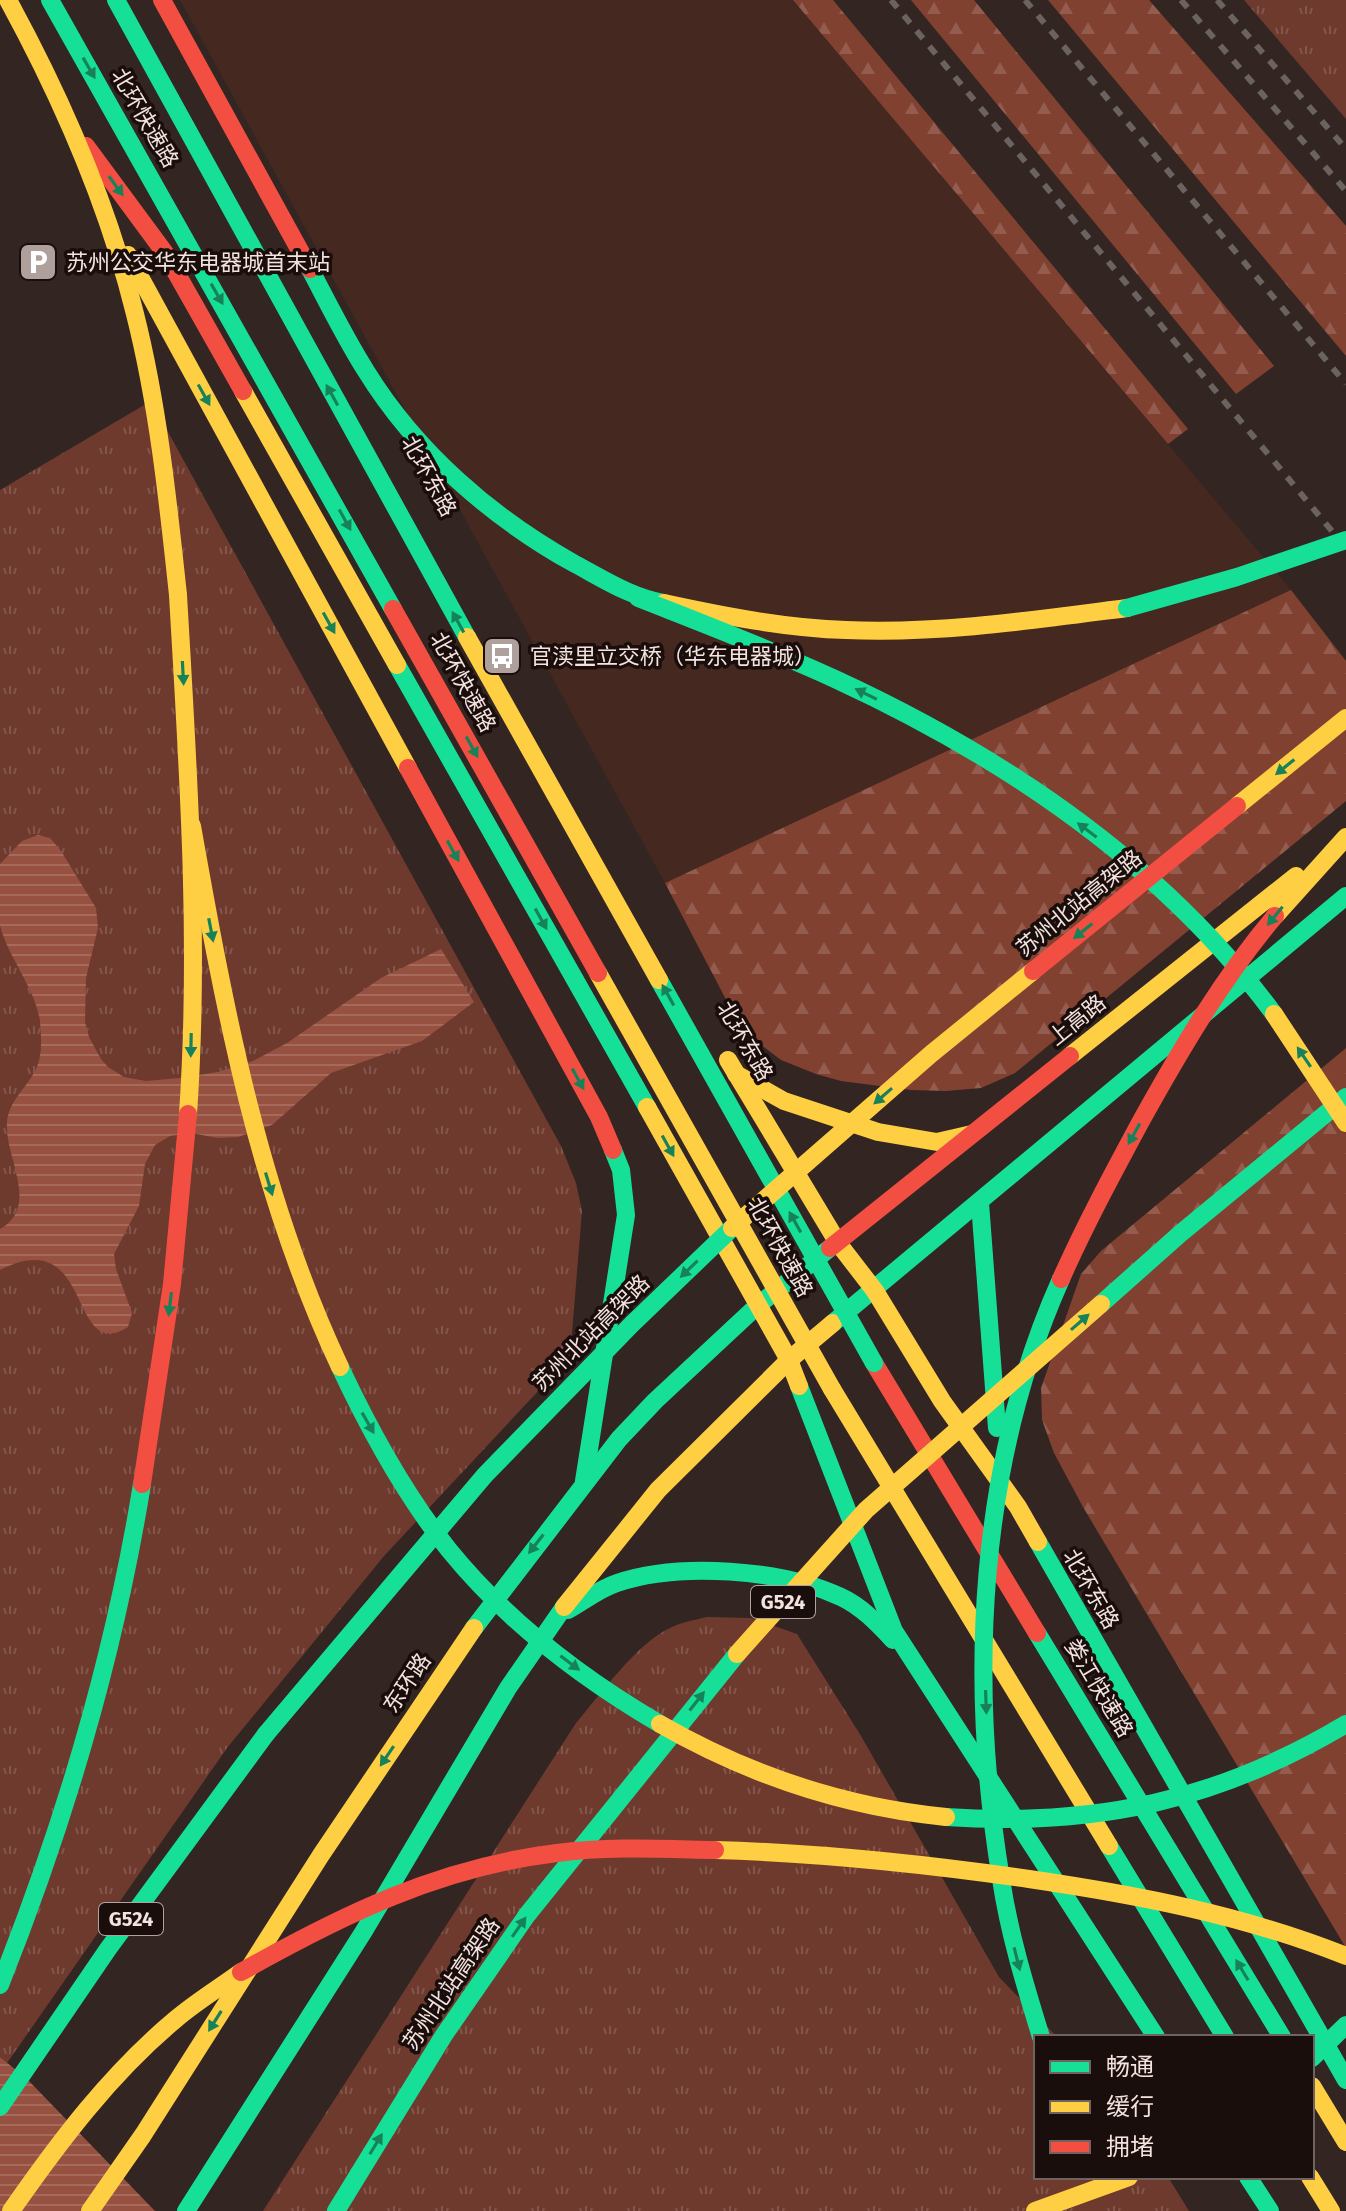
<svg xmlns="http://www.w3.org/2000/svg" width="1346" height="2211" font-family="'Fira Sans','Noto Sans SC',sans-serif">
<defs>
<pattern id="grass-tufts" width="24" height="20" patternUnits="userSpaceOnUse" patternTransform="scale(2)"><rect width="24" height="20" fill="#6e3a2e"/><path d="M3 7l-1-3M5 7V3M7 7l1-3M15 17l-1-3M17 17v-4M19 17l1-3" fill="none" stroke="#83564c"/></pattern>
<pattern id="forest-firs" width="22" height="20" patternUnits="userSpaceOnUse" patternTransform="scale(2)"><rect width="22" height="20" fill="#814131"/><path d="M5 1l3.5 6h-7zM16 11l3.5 6h-7z" fill="#935c4e"/></pattern>
<pattern id="water-rules" width="6" height="5" patternUnits="userSpaceOnUse" patternTransform="scale(2)"><rect width="6" height="5" fill="#965140"/><path d="M0 2.5h6" fill="none" stroke="#a56a5b"/></pattern>
</defs>
<rect width="100%" height="100%" fill="#332522"/>
<polygon fill="#452820" points="180,0 793,0 1291,590 665,883"/>
<g fill="url(#grass-tufts)">
<polygon points="1244,0 1346,0 1346,119"/>
<polygon points="151,401 561,1146 576,1183 582,1211 570,1357 384,1556 227,1748 7,2063 0,2057 0,490"/>
<path d="M 707,1617 L 751,1618 L 797,1634 L 861,1736 L 999,1977 L 1057,2037 L 1036,2037 L 1036,2177 L 1168,2177 L 1189,2211 L 263,2211 L 576,1723 C 600,1695 637,1643 670,1628 C 681,1622 695,1620 707,1617 Z"/>
</g>
<g fill="url(#forest-firs)">
<polygon points="793,0 833,0 1188,429 1168,444"/>
<polygon points="911,0 974,0 1274,366 1236,394"/>
<polygon points="1048,0 1149,0 1346,226 1346,356"/>
<polygon points="1291,590 1346,661 1346,801 1015,1073 981,1088 946,1091 911,1090 841,1081 816,1074 781,1060 742,1030 665,883"/>
<polygon points="1346,1048 1346,1948 1083,1507 1054,1453 1042,1420 1041,1388 1081,1274 1101,1251"/>
</g>
<g fill="url(#water-rules)">
<path d="M 38,835 L 50,838 L 61,851 L 96,908 L 98,928 L 86,978 L 85,1022 L 89,1037 L 101,1059 L 108,1067 L 124,1077 L 146,1081 L 179,1078 L 218,1072 L 253,1061 L 287,1043 L 381,978 L 441,949 L 474,1002 L 422,1041 L 331,1073 L 272,1125 L 238,1137 L 218,1138 L 191,1133 L 170,1136 L 155,1145 L 145,1164 L 139,1206 L 114,1254 L 116,1269 L 132,1313 L 128,1327 C 67,1365 95,1222 0,1270 L 0,1229 C 41,1206 4,1157 7,1122 C 9,1100 27,1088 36,1069 C 43,1054 41,1037 40,1021 C 35,987 8,958 0,925 C 0,907 0,883 0,864 L 22,841 Z"/>
<polygon points="0,2057 27,2079 155,2211 0,2211"/>
</g>
<g fill="none" stroke-linecap="round" stroke-linejoin="round">
<g stroke="#16e098" stroke-width="18">
<path d="M 310,269 C 328,303 345,338 366,371 C 416,452 492,518 575,564 C 605,580 631,597 664,603"/>
<polyline points="397,665 647,1107"/>
<polyline points="980,1203 997,1428"/>
<polyline points="833,1323 1346,896"/>
<polyline points="799,1386 894,1631 1156,2037"/>
<polyline points="584,1481 626,1215 621,1170 613,1150"/>
<polyline points="1038,1542 1346,2080"/>
<path d="M 568,1610 C 584,1601 599,1589 617,1583 C 679,1562 781,1569 841,1597 C 861,1606 878,1624 893,1640"/>
<polyline points="474,1628 619,1439 655,1401 757,1306 830,1248"/>
<polyline points="1037,1633 1282,2037"/>
<polyline points="1109,1846 1225,2037"/>
<path d="M 0,1985 C 65,1822 114,1657 142,1484"/>
<polyline points="0,2107 108,1949 266,1734"/>
<polyline points="1248,2177 1270,2211"/>
<polyline points="186,2211 364,1931 508,1688 564,1607"/>
</g>
<g stroke="#ffcf43" stroke-width="18">
<polyline points="128,255 408,768"/>
<polyline points="243,391 397,665"/>
<path d="M 178,595 C 188,768 200,941 188,1114"/>
<path d="M 664,603 C 724,616 785,628 846,630 C 940,634 1034,620 1127,608"/>
<polyline points="1070,1056 1296,876"/>
<polyline points="728,1060 838,1243 875,1291 942,1401 1018,1507 1038,1542"/>
<polyline points="736,1074 784,1101 878,1132 937,1142 972,1134"/>
<polyline points="647,1107 789,1360 799,1386"/>
<polyline points="832,1389 1109,1846"/>
<polyline points="564,1607 658,1490 789,1360 833,1323"/>
<polyline points="1312,2086 1346,2142"/>
<polyline points="1310,2177 1331,2211"/>
<path d="M 11,2211 C 59,2142 111,2073 176,2019 C 196,2002 219,1988 241,1972"/>
<polyline points="90,2211 143,2135 321,1855 474,1628"/>
<polyline points="1035,2211 1129,2177"/>
</g>
<g stroke="#f24e42" stroke-width="18">
<polyline points="162,0 310,269"/>
<polyline points="86,146 165,253 243,391"/>
<polyline points="408,768 599,1117 613,1150"/>
<polyline points="830,1248 1070,1056"/>
<polyline points="874,1363 1037,1633"/>
<polyline points="142,1484 172,1284 188,1114"/>
</g>
<g stroke="#6a6361" stroke-width="6" stroke-dasharray="10 10" stroke-linecap="butt">
<polyline points="891,0 1346,548"/>
<polyline points="1025,0 1346,384"/>
<polyline points="1181,0 1346,191"/>
<polyline points="1217,0 1346,149"/>
</g>
<g stroke="#16e098" stroke-width="18">
<polyline points="50,0 393,609"/>
<polyline points="116,0 467,637"/>
<path d="M 638,598 C 704,624 770,649 835,679 C 1002,756 1163,864 1274,1014"/>
<polyline points="1127,608 1237,577 1346,540"/>
<polyline points="659,980 874,1363"/>
<polyline points="1101,1304 1181,1233 1346,1097"/>
<path d="M 340,1367 C 370,1431 405,1495 449,1550 C 506,1620 583,1679 660,1724"/>
<polyline points="266,1734 485,1475 632,1324 732,1228"/>
<path d="M 946,1817 C 1095,1827 1217,1801 1346,1724"/>
<path d="M 1041,2037 C 1025,1985 1009,1933 1001,1879 C 968,1679 978,1465 1061,1279"/>
<polyline points="1312,2058 1346,2025"/>
<polyline points="336,2211 444,2035 527,1915 737,1654"/>
</g>
<g stroke="#ffcf43" stroke-width="18">
<path d="M 8,0 C 62,99 108,204 135,314 C 158,405 168,501 178,595"/>
<polyline points="467,637 659,980"/>
<polyline points="1237,806 1346,718"/>
<path d="M 192,826 C 225,1012 259,1195 340,1367"/>
<polyline points="1275,916 1346,837"/>
<polyline points="598,973 832,1389"/>
<polyline points="1274,1014 1346,1123"/>
<polyline points="732,1228 931,1054 1033,971"/>
<polyline points="737,1654 866,1510 1101,1304"/>
<path d="M 660,1724 C 749,1775 844,1807 946,1817"/>
<path d="M 715,1850 C 820,1853 925,1864 1029,1879 C 1138,1895 1243,1915 1346,1956"/>
</g>
<g stroke="#f24e42" stroke-width="18">
<polyline points="393,609 598,973"/>
<polyline points="1033,971 1237,806"/>
<path d="M 1061,1279 C 1085,1225 1113,1173 1141,1121 C 1181,1049 1222,979 1275,916"/>
<path d="M 241,1972 C 342,1915 440,1867 557,1853 C 609,1846 663,1849 715,1850"/>
</g>
</g>
<defs><path id="oneway-solid" d="M-6-.8H1V-3.2L6.5 0L1 3.2V.8H-6Z" transform="scale(2)"/></defs>
<g fill="#178259">
<use href="#oneway-solid" transform="translate(89 68) rotate(60)"/>
<use href="#oneway-solid" transform="translate(116 186) rotate(54)"/>
<use href="#oneway-solid" transform="translate(217 294) rotate(60)"/>
<use href="#oneway-solid" transform="translate(204 395) rotate(61)"/>
<use href="#oneway-solid" transform="translate(332 395) rotate(-119)"/>
<use href="#oneway-solid" transform="translate(345 520) rotate(61)"/>
<use href="#oneway-solid" transform="translate(458 622) rotate(-119)"/>
<use href="#oneway-solid" transform="translate(329 623) rotate(61)"/>
<use href="#oneway-solid" transform="translate(183 673) rotate(87)"/>
<use href="#oneway-solid" transform="translate(866 694) rotate(-154)"/>
<use href="#oneway-solid" transform="translate(472 747) rotate(61)"/>
<use href="#oneway-solid" transform="translate(1285 767) rotate(141)"/>
<use href="#oneway-solid" transform="translate(1087 830) rotate(-143)"/>
<use href="#oneway-solid" transform="translate(453 851) rotate(61)"/>
<use href="#oneway-solid" transform="translate(1275 916) rotate(129)"/>
<use href="#oneway-solid" transform="translate(541 919) rotate(61)"/>
<use href="#oneway-solid" transform="translate(211 930) rotate(79)"/>
<use href="#oneway-solid" transform="translate(1083 931) rotate(141)"/>
<use href="#oneway-solid" transform="translate(668 995) rotate(-119)"/>
<use href="#oneway-solid" transform="translate(191 1045) rotate(91)"/>
<use href="#oneway-solid" transform="translate(1304 1057) rotate(-124)"/>
<use href="#oneway-solid" transform="translate(578 1079) rotate(61)"/>
<use href="#oneway-solid" transform="translate(883 1096) rotate(139)"/>
<use href="#oneway-solid" transform="translate(1134 1134) rotate(119)"/>
<use href="#oneway-solid" transform="translate(668 1146) rotate(61)"/>
<use href="#oneway-solid" transform="translate(269 1184) rotate(73)"/>
<use href="#oneway-solid" transform="translate(795 1222) rotate(-119)"/>
<use href="#oneway-solid" transform="translate(689 1269) rotate(136)"/>
<use href="#oneway-solid" transform="translate(170 1304) rotate(97)"/>
<use href="#oneway-solid" transform="translate(1080 1322) rotate(-41)"/>
<use href="#oneway-solid" transform="translate(368 1423) rotate(60)"/>
<use href="#oneway-solid" transform="translate(536 1544) rotate(128)"/>
<use href="#oneway-solid" transform="translate(570 1663) rotate(37)"/>
<use href="#oneway-solid" transform="translate(697 1701) rotate(-52)"/>
<use href="#oneway-solid" transform="translate(986 1702) rotate(88)"/>
<use href="#oneway-solid" transform="translate(387 1756) rotate(124)"/>
<use href="#oneway-solid" transform="translate(519 1927) rotate(-55)"/>
<use href="#oneway-solid" transform="translate(1017 1959) rotate(76)"/>
<use href="#oneway-solid" transform="translate(1242 1970) rotate(-121)"/>
<use href="#oneway-solid" transform="translate(215 2021) rotate(122)"/>
<use href="#oneway-solid" transform="translate(376 2144) rotate(-59)"/>
</g>
<defs>
<symbol id="parking-square" viewBox="-11 -11 22 22"><rect x="-9" y="-9" width="18" height="18" rx="4" fill="#b0a09c" stroke="#190e0b"/><path d="M-3.5-5.5H1a3.5 3.5 0 0 1 0 7H-1V5.5H-3.5ZM-1-3.4V-.6H.8a1.4 1.4 0 0 0 0-2.8Z" fill="#fff"/></symbol>
<symbol id="bus-square" viewBox="-11 -11 22 22"><rect x="-9" y="-9" width="18" height="18" rx="4" fill="#b0a09c" stroke="#190e0b"/><path d="M-5-6H5V4H4V6H2V4H-2V6H-4V4H-5ZM-3.5-4V0h7V-4ZM-3.5 1.2v1.5H-2V1.2ZM2 1.2v1.5H3.5V1.2Z" fill="#fff"/></symbol>
</defs>
<g fill-rule="evenodd">
<use href="#parking-square" x="16" y="240" width="44" height="44"/>
<use href="#bus-square" x="480" y="634" width="44" height="44"/>
</g>
<g text-anchor="middle" dominant-baseline="central" stroke-width="7" stroke-linejoin="round" paint-order="stroke">
<g fill="#190e0b" stroke="#b2a29f" stroke-width="2">
<rect x="751" y="1586" width="64" height="32" rx="6"/>
<rect x="99" y="1903" width="64" height="32" rx="6"/>
</g>
<g font-size="20" font-weight="bold" fill="#f3e2de">
<text x="783" y="1602">G524</text>
<text x="131" y="1919">G524</text>
</g>
<g font-size="22" fill="#f3e2de" stroke="#190e0b">
<text transform="translate(145 118) rotate(60)">北环快速路</text>
<text transform="translate(429 476) rotate(61)">北环东路</text>
<text transform="translate(463 682) rotate(61)">北环快速路</text>
<text transform="translate(1079 903) rotate(-39)">苏州北站高架路</text>
<text transform="translate(1077 1020) rotate(-39)">上高路</text>
<text transform="translate(745 1041) rotate(60)">北环东路</text>
<text transform="translate(780 1247) rotate(61)">北环快速路</text>
<text transform="translate(591 1333) rotate(-45)">苏州北站高架路</text>
<text transform="translate(1091 1589) rotate(60)">北环东路</text>
<text transform="translate(407 1683) rotate(-56)">东环路</text>
<text transform="translate(1099 1688) rotate(59)">娄江快速路</text>
<text transform="translate(451 1984) rotate(-56)">苏州北站高架路</text>
</g>
<g font-size="22" fill="#f3e2de" stroke="#190e0b" text-anchor="start">
<text x="66" y="262">苏州公交华东电器城首末站</text>
<text x="530" y="656">官渎里立交桥（华东电器城）</text>
</g>
</g>
<rect x="1034" y="2035" width="280" height="144" fill="#190e0b" stroke="#70635f" stroke-width="2"/>
<rect x="1050" y="2061" width="40" height="12" fill="#16e098" stroke="#70635f" stroke-width="2"/>
<text x="1106" y="2075" font-size="24" fill="#f3e2de">畅通</text>
<rect x="1050" y="2101" width="40" height="12" fill="#ffcf43" stroke="#70635f" stroke-width="2"/>
<text x="1106" y="2115" font-size="24" fill="#f3e2de">缓行</text>
<rect x="1050" y="2141" width="40" height="12" fill="#f24e42" stroke="#70635f" stroke-width="2"/>
<text x="1106" y="2155" font-size="24" fill="#f3e2de">拥堵</text>
</svg>
